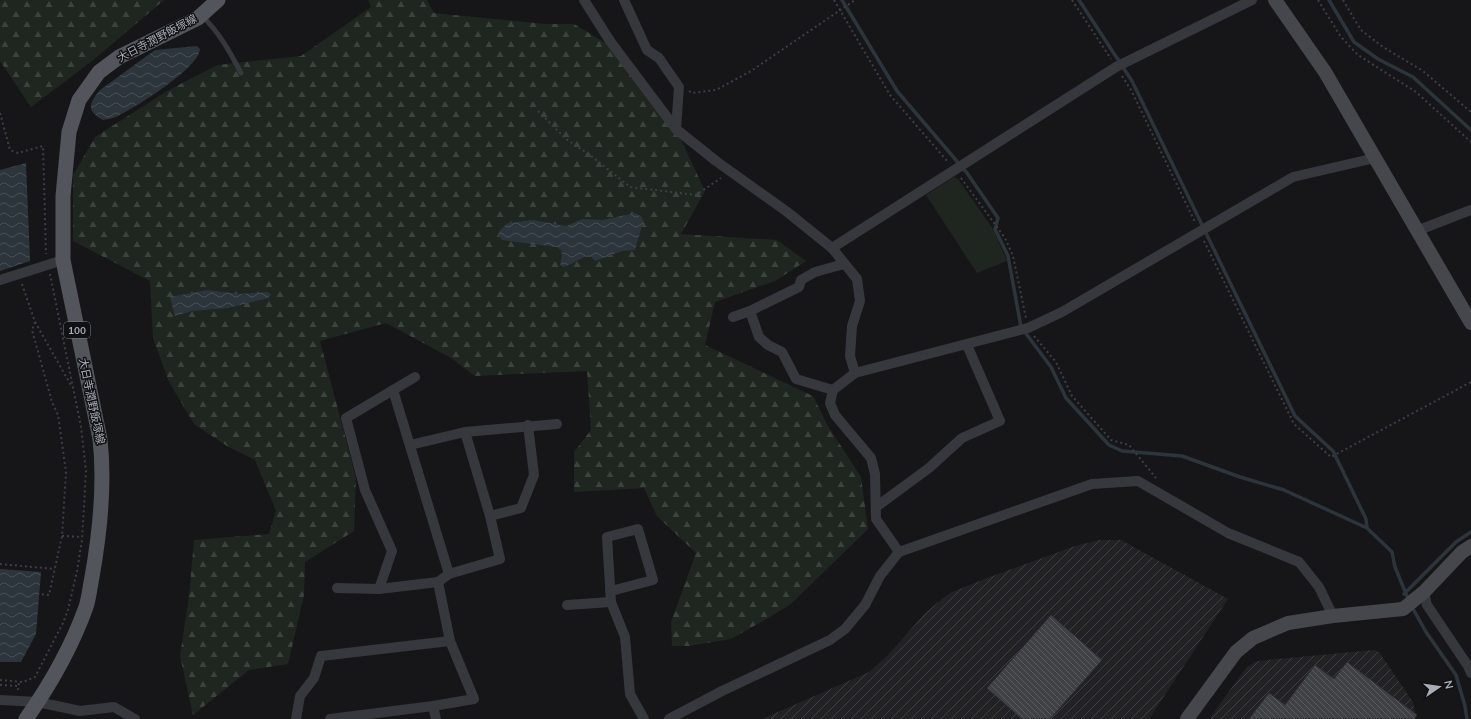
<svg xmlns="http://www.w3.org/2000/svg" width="1471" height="719" font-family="Mulish,'Noto Sans JP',sans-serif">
<defs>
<pattern id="industrial-furrows" width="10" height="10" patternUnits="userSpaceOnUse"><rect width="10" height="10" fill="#222225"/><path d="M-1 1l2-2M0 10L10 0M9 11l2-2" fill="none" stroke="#3f3f43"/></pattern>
<pattern id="forest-firs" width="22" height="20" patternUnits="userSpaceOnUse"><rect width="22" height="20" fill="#1e261f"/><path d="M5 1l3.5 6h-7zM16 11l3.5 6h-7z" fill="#3c433d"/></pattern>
<pattern id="water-waves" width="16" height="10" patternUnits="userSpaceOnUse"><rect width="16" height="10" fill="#2c353c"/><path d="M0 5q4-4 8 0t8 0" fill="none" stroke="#485056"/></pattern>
<pattern id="building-back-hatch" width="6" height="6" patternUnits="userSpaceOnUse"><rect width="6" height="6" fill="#404145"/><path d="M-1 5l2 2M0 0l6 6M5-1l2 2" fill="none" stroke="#595a5e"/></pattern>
</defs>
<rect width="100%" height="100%" fill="#161618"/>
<g fill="url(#industrial-furrows)">
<polygon points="1099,540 1121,540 1228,599 1149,719 762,719 869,672 888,655 927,611 950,593 987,578 1075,546"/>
<polygon points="1374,650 1379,652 1413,702 1416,719 1209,719 1246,668 1257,661"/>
</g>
<g fill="url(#forest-firs)">
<polygon points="0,0 164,0 92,61 31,107 0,61"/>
<polygon points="368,0 427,0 434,13 546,24 574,24 619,51 676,129 705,191 681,234 777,240 806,261 775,281 715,302 705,345 813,396 828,426 861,477 868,529 791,604 768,618 731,639 689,646 672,646 671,622 696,553 657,516 644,488 574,492 574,452 591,430 587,371 475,376 451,358 386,323 320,341 356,478 354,531 305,562 304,595 288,664 249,670 193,715 180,656 189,596 194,540 269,534 276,511 255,460 227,446 194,424 169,382 153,338 150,281 73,241 73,175 95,137 167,91 217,65 301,56 371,7"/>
</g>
<polygon fill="#1e261f" points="954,177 958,179 993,229 1007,261 977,273 926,195"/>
<g fill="url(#water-waves)">
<path d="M 197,46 L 200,49 C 199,68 136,107 118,116 C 114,118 108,119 103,120 C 86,111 89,103 100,90 L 155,50 Z"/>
<polygon points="26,163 30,261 0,271 0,170"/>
<path d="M 635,213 L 642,217 L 643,222 L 635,250 L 622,251 L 595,261 L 590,255 C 581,257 574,264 563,267 L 560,264 L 562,256 L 561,250 L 557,247 L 502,240 L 499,236 L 500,230 L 508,223 L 533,220 L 566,226 L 583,219 L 603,220 Z"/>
<polygon points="207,290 240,294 267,292 271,294 268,298 228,308 192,311 175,316 170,297"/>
<polygon points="0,569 41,572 36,634 21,662 0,662"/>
</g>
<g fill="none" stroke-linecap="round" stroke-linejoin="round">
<g stroke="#2c353c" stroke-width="3.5">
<polyline points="842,0 897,91 967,173 998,218 995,229 1008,256 1021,327 1051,367 1066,398 1109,445 1122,451 1182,456 1240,477 1284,490 1367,528 1392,552 1395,567 1409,601"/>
<polyline points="1079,0 1132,81 1295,416 1333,451 1366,519 1367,528"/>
<polyline points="1329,0 1354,42 1378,59 1413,77 1471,130"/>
<polyline points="1404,594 1456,542 1471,532"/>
<polyline points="1412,607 1426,632 1456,675 1465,706 1467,719"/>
</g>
</g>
<g fill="url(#building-back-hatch)" stroke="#303034">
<polygon points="1051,615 1102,660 1050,719 1022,719 987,688"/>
<polygon points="1347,662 1417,715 1414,719 1249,719 1269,693 1285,705 1315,665 1334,679"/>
</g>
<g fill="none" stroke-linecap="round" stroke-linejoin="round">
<g stroke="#3d3f44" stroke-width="2" stroke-dasharray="2 3" stroke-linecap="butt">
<polyline points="834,0 890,95 948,162"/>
<polyline points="1072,0 1111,59"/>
<polyline points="1318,0 1341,37 1358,55 1416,92 1471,142"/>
<polyline points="1343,0 1361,30 1383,47 1423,71 1471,112"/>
<polyline points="1122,76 1131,90 1195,222"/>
<polyline points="689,91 692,93 716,90 751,71 855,0"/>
<polyline points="538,111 566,139 590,155 630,187 696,195 721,178"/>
<polyline points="0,113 10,150 18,153 43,146 46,254"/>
<polyline points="961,178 1005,238 1013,256 1026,318"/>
<polyline points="1204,241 1294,424 1331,457 1471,382"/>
<polyline points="22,284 35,322 32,330 52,402 58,415 66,472 62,536 49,595 39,594"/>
<polyline points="35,322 72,387"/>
<polyline points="1034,336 1056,362 1072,396 1111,440 1129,445 1156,478"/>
<polyline points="62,536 82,537"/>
<polyline points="0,564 55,569"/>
<polyline points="0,680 23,682 35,677 63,623 68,610 77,571 82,540 86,471 81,427 50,274"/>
<polyline points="0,685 19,686"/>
<polyline points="18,690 19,682"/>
</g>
<path stroke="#37383d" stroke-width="5" d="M 202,16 C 219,32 230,52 241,73"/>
<g stroke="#37383d" stroke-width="10">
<polyline points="584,0 610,41 676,129 716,161 786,211 832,248 857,279 860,301 852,326 850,356 855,373"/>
<polyline points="624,0 647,50 659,58 679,87 676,129"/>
<polyline points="1419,230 1471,210"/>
<polyline points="832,248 1116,67 1252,0"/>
<polyline points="0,280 63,260"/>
<polyline points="750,311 759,337 768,345 782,352 796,379 833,390"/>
<polyline points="733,317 750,311 799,287 801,280 815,272 844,264"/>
<polyline points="410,445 465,432 557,424"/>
<polyline points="876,507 929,468 962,438 1000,421 967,345"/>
<polyline points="490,516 521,508 534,475 528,425"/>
<polyline points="899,552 876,519 875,474 871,458 835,415 830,403 833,390 855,373 1028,328 1062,312 1293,177 1375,158"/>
<polyline points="449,574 500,559 490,516 465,432"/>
<polyline points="337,588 379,589 438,582 449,574 393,390"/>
<polyline points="379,589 392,551 365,490 346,418 415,377"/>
<polyline points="610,591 611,591 653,580 638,529 607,537 611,602 625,637 630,694 644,719"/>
<polyline points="1424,592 1427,605 1468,666 1471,673"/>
<polyline points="567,605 611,602"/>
<polyline points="0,700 38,702 80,711 114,707 135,719"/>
<polyline points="296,719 300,696 314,678 321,656 450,641"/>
<polyline points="330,719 433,706"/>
<polyline points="436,719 433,706 474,699 450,641 438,582"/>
<polyline points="669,719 722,691 830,640 845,629 865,605 880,576 899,552 1092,484 1138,481 1228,533 1299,562 1319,587 1333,616"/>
</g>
<g stroke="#45474d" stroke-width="14">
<polyline points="1275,0 1325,72 1471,323"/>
<polyline points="1187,719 1236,652 1253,638 1288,623 1333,616 1403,609 1424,592 1462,552 1471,546"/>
</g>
<path stroke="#53555c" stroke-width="15" d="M 26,719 C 50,685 72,646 86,607 C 89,598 90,587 92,577 C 100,532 105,484 100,439 L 63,260 L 63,196 L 69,132 L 79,100 L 99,72 L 119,57 L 198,18 L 218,0"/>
</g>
<g text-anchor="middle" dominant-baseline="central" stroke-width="3" stroke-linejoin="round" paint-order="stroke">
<rect fill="#111113" stroke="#7b7e86" stroke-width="1" x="64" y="322" width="26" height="16" rx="3"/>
<g font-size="10" font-weight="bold" fill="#a8adb8">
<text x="77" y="330">100</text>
</g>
<g font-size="11" fill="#a8adb8" stroke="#111113">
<text transform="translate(157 38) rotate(-28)">大日寺潤野飯塚線</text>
<text transform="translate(92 401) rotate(78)">大日寺潤野飯塚線</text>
</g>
</g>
<g transform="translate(1439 687) rotate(77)" stroke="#111113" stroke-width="3" paint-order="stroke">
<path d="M0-3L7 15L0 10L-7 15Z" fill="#a8adb8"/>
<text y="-6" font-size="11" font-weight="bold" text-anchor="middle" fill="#a8adb8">N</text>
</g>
</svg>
